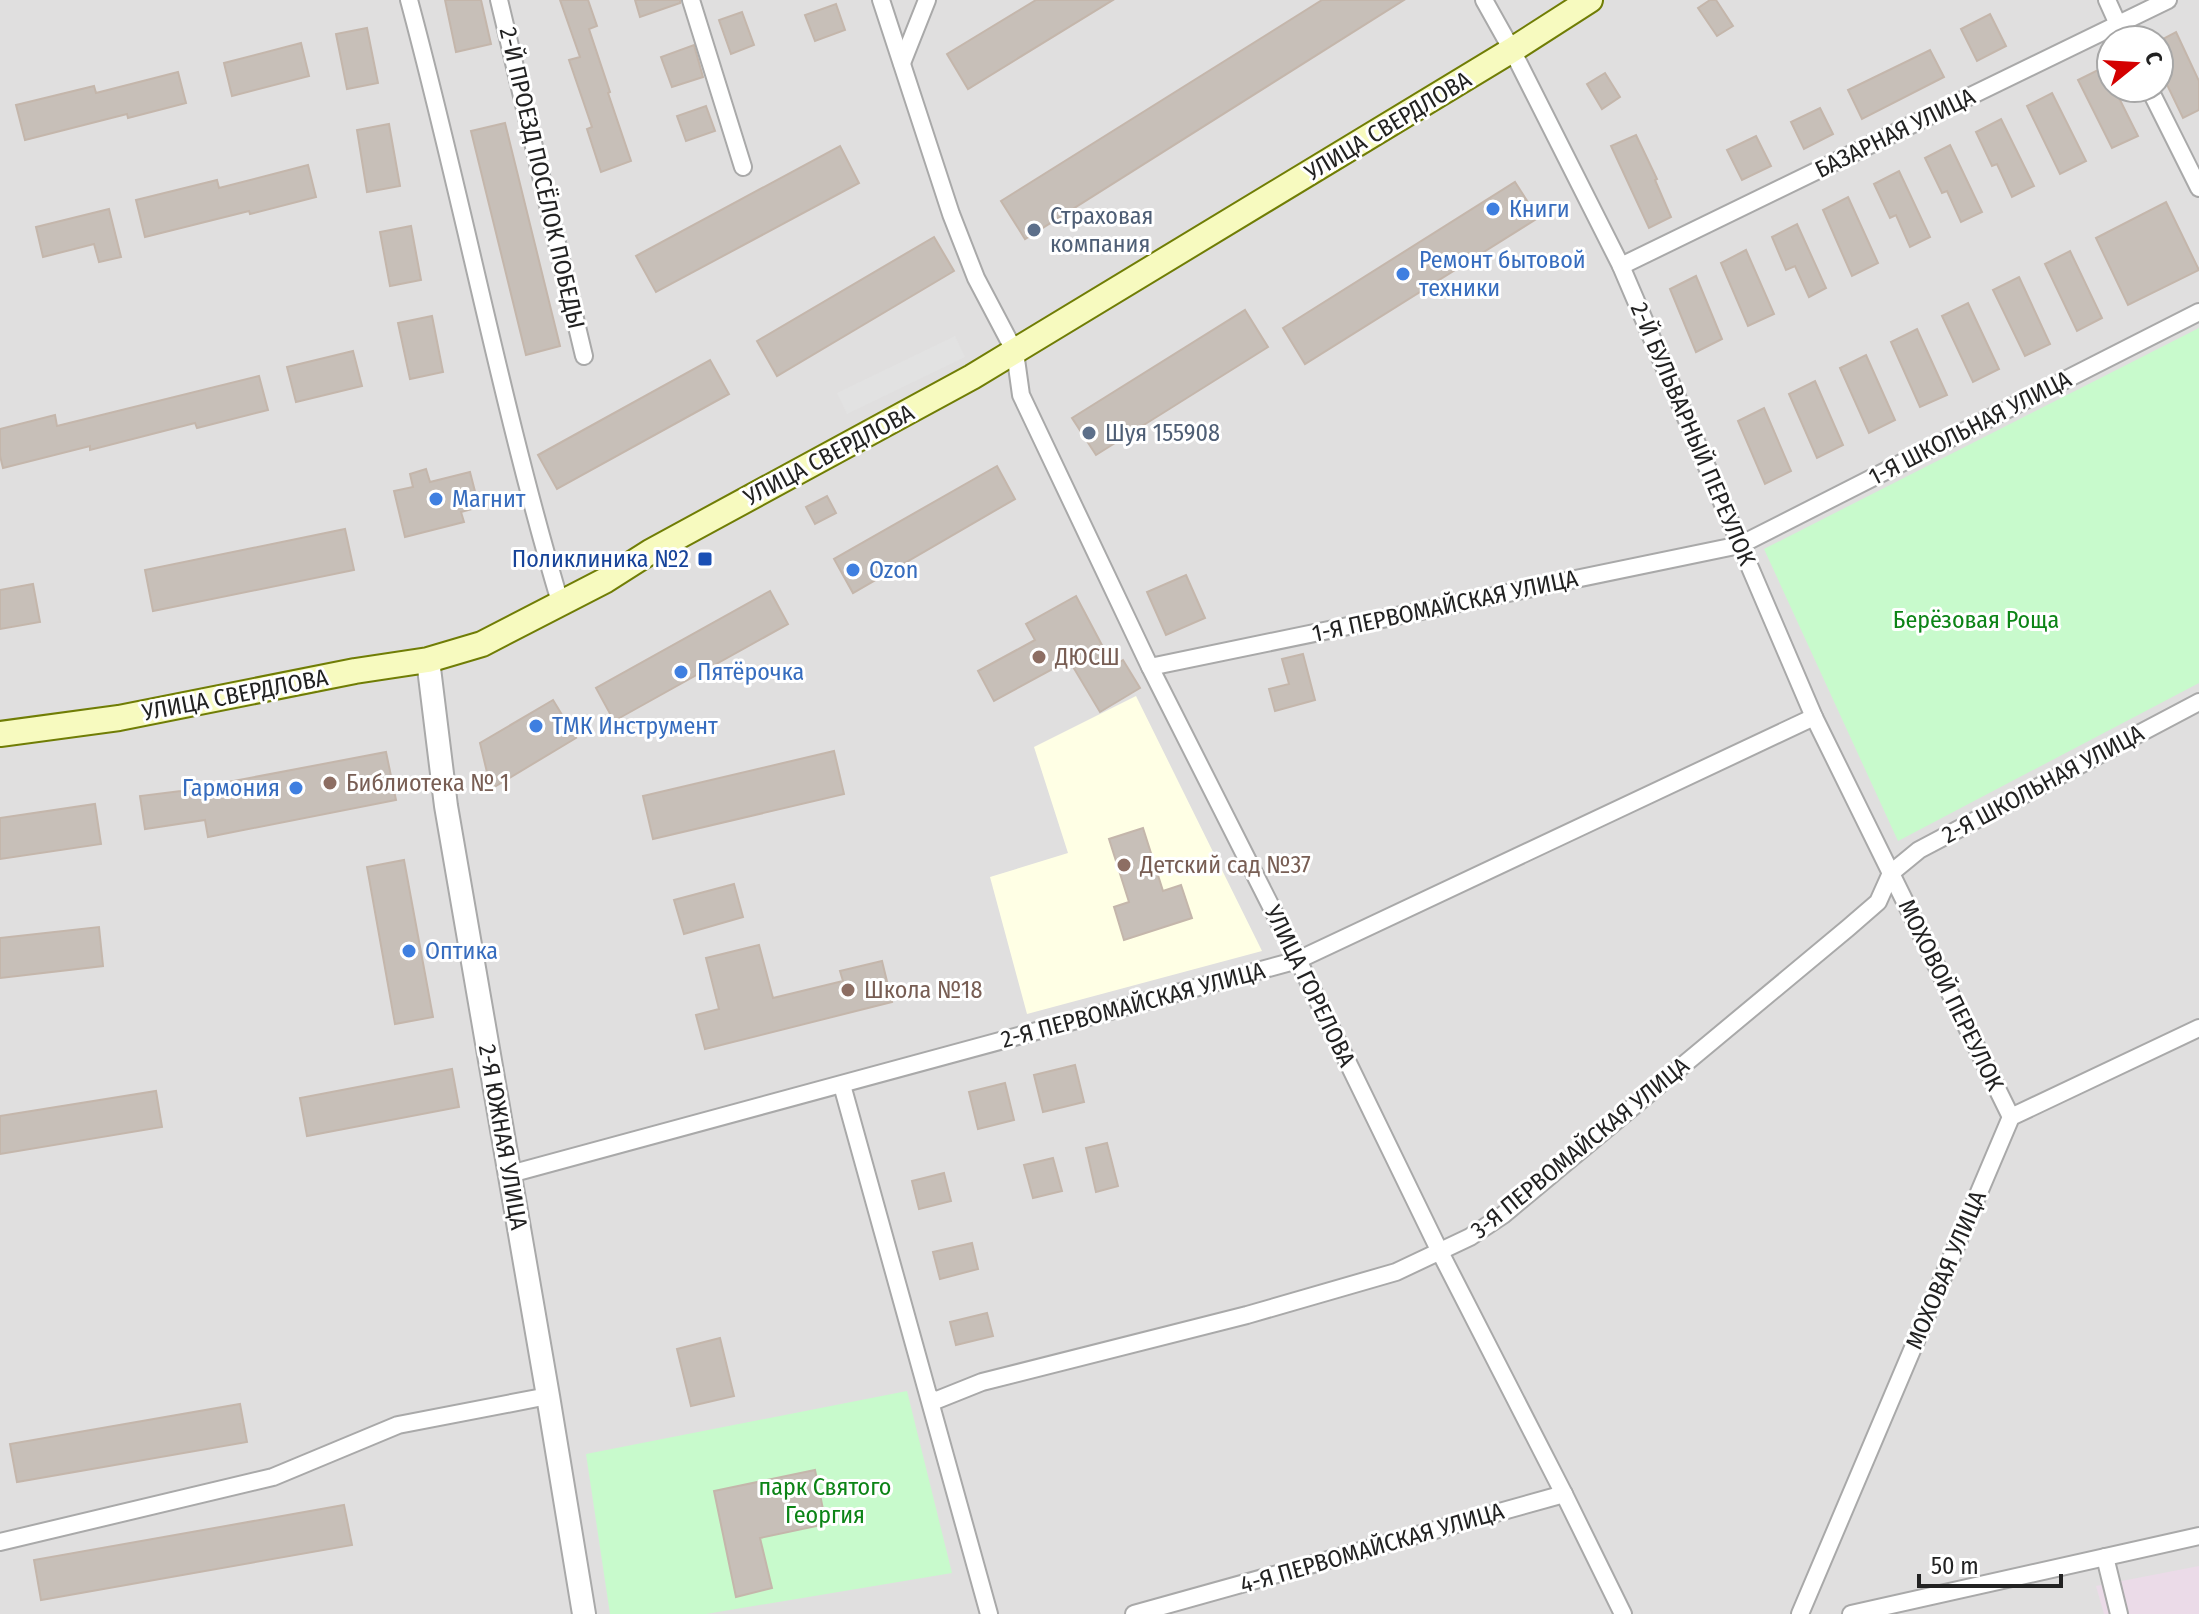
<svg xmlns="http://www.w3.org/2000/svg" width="2199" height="1614" font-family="'Fira Sans Condensed',sans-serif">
<rect width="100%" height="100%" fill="#f2efe9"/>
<path fill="#e0dfdf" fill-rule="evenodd" d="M 0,0 L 2199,0 L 2199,1614 L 0,1614 ZM 2111,40 L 2159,40 L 2159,88 L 2111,88 Z"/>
<polygon fill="#ebdbe8" points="2199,1566 2199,1614 2104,1614 2096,1586"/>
<polygon fill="#ffffe5" points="1136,696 1262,951 1027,1014 990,877 1068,853 1034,747"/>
<g fill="#c8facc">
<polygon points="2199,328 2199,683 1898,841 1764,549"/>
<polygon points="907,1391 952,1573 706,1614 610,1614 586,1454"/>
</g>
<polygon fill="#e2e2e2" points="955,336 965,357 847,414 837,393"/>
<g fill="#c7bfb8" stroke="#c4b6ab" stroke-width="2">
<polygon points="445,0 481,0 491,44 456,52"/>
<polygon points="560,0 588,0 597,26 589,29 610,92 608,93 631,161 601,172 587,129 592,127 569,60 580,57"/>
<polygon points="635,0 680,0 680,3 640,17"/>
<polygon points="1036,0 1113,0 968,89 947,54"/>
<polygon points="1322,0 1404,0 1025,239 1001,201"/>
<polygon points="1710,0 1716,0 1733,26 1717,36 1698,8"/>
<polygon points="836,4 845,30 815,41 805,15"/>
<polygon points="742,12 754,45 731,54 719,20"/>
<polygon points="1990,14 2006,46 1977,61 1961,29"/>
<polygon points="367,28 378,83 347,89 336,34"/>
<polygon points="2176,32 2199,81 2199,110 2183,118 2159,68 2159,41"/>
<polygon points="301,43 309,76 232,96 224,63"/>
<polygon points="694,45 703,77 672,87 661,57"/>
<polygon points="1930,50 1944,77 1862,119 1848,90"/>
<polygon points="2104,67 2111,82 2111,88 2114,88 2138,136 2112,148 2078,80"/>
<polygon points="178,72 186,103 128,118 127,114 25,140 16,105 94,86 96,93"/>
<polygon points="1605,73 1620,97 1602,109 1587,84"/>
<polygon points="2052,93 2086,161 2060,174 2027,106"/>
<polygon points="706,106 715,131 686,141 677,116"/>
<polygon points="1820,108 1833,134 1804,149 1791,122"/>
<polygon points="2001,119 2034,186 2012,197 1997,164 1992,166 1976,132"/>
<polygon points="505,123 560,346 526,355 471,131"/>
<polygon points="389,124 400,186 367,192 357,130"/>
<polygon points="1636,135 1657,179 1655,180 1671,217 1649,228 1611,146"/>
<polygon points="1756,136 1771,166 1742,180 1727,150"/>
<polygon points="1950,145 1982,212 1961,222 1947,191 1942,193 1925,158"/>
<polygon points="840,146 859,183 656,292 636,256"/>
<polygon points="308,165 316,197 250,214 249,211 145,237 136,200 217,180 219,188"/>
<polygon points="1899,171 1930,237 1910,247 1896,215 1890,218 1874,184"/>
<polygon points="1515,182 1538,218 1305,364 1283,328"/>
<polygon points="1848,197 1878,263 1852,276 1823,210"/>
<polygon points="2166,202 2199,270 2128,305 2096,238"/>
<polygon points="109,209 121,257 99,262 94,244 43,257 36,227"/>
<polygon points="1797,224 1826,288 1809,297 1795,266 1786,270 1772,237"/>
<polygon points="411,226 421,280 390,286 380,232"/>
<polygon points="934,237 954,271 777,376 757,341"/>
<polygon points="1746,250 1774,314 1748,326 1721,263"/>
<polygon points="2070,251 2102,318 2077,331 2045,264"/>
<polygon points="1696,276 1722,339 1696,352 1670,289"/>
<polygon points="2019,277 2050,344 2025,356 1993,290"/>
<polygon points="1968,303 1999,369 1973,382 1942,316"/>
<polygon points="1245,310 1268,347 1096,455 1072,418"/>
<polygon points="432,316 443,372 410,379 398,323"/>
<polygon points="1917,329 1947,395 1920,407 1891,342"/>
<polygon points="353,351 362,386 296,402 287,367"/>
<polygon points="1866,355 1895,420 1869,433 1840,368"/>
<polygon points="710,360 729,394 557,489 538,455"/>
<polygon points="259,376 268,410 197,428 195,423 90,450 90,446 3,468 0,456 0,429 55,415 57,426"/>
<polygon points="1815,381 1843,445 1817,458 1789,394"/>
<polygon points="1764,408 1791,471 1765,484 1738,421"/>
<polygon points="997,466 1015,499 853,593 834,559"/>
<polygon points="426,469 430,482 470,472 479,507 461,512 464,522 405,537 394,491 413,487 410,474"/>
<polygon points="827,496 836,513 815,524 806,507"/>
<polygon points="345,529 354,570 153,611 145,570"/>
<polygon points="1186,575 1205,618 1166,635 1147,592"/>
<polygon points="33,584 40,622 0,629 0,590"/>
<polygon points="770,591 788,624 614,721 596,688"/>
<polygon points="1076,596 1113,666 1123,660 1140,688 1100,712 1069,660 994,701 978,671 1035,640 1026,624"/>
<polygon points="1303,654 1315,700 1275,711 1269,689 1289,684 1282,659"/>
<polygon points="553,700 576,738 491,789 480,743"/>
<polygon points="834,751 844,794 653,839 643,796"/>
<polygon points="386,752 396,800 208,837 205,820 145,829 140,796 181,791"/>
<polygon points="95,804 101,844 0,859 0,818"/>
<polygon points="1143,828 1163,891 1181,885 1192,918 1124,940 1114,907 1129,902 1109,839"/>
<polygon points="404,860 433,1017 395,1024 367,867"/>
<polygon points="734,884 743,917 684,934 674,900"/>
<polygon points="99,927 103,966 0,978 0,938"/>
<polygon points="759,945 773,998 843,981 840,971 882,961 892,1002 705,1049 696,1015 719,1009 706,958"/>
<polygon points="1075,1065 1084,1102 1043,1112 1034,1075"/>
<polygon points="452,1069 459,1107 307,1136 300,1098"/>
<polygon points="1005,1083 1014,1120 978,1129 969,1092"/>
<polygon points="156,1091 162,1127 0,1154 0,1116"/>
<polygon points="1107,1143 1118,1186 1096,1192 1086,1148"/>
<polygon points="1053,1158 1062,1191 1033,1198 1024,1165"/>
<polygon points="944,1173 951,1201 919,1209 912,1181"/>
<polygon points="972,1243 978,1269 940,1279 933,1252"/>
<polygon points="987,1313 993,1336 956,1345 950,1322"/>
<polygon points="720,1338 734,1396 691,1406 677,1349"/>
<polygon points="240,1404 247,1442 17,1482 10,1444"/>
<polygon points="815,1470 826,1524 760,1538 772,1588 736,1597 714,1491"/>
<polygon points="344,1505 352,1545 41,1600 34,1560"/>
</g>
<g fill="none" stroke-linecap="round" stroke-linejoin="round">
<defs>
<g id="minor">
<path d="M 409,0 C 463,200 501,404 560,602"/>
<polyline points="499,0 584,356"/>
<polyline points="691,0 743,167"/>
<polyline points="881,0 951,214 976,278 1015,352 1021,395 1150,667 1298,960 1440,1252 1564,1494 1623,1614"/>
<polyline points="1484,0 1512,50 1621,266 1814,717 2011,1117"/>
<polyline points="2107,0 2125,40"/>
<polyline points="902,63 927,0"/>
<polyline points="2149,88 2199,188"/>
<polyline points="1621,266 2168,0"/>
<polyline points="1150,667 1740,545 2199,312"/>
<polyline points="842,1085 989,1614"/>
<polyline points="510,1174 1298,960 1814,717"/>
<polyline points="930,1398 937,1400 982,1382 1247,1315 1396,1272 1470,1237 1503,1215 1848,928 1878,902 1891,873 1919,850 2199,702"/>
<polyline points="0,1542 273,1477 398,1425 548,1396"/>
<polyline points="2105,1557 2119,1614"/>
<polyline points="1134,1614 1564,1494"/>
<polyline points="1800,1614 2011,1117 2199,1028"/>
<polyline points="1851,1614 2199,1536"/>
</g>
<polyline id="tertiary" points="428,660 446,806 548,1396 584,1614"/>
<polyline id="secondary" points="0,734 119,718 355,671 428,660 482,644 606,580 650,552 972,377 1512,50 1590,0"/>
</defs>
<use href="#minor" stroke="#a9a9a9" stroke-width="20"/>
<use href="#tertiary" stroke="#a9a9a9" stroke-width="26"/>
<use href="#secondary" stroke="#707d05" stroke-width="28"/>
<use href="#minor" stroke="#fff" stroke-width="16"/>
<use href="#tertiary" stroke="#fff" stroke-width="22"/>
<use href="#secondary" stroke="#f7fabf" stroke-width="24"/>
</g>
<g fill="#3f7fe0" stroke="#fff" stroke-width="3">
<circle cx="1493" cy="209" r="8"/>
<circle cx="1403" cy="274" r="8"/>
<circle cx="436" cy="499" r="8"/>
<circle cx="853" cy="570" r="8"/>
<circle cx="681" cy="672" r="8"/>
<circle cx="536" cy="726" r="8"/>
<circle cx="296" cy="788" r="8"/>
<circle cx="409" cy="951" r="8"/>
</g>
<g fill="#5c6f8a" stroke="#fff" stroke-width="3">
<circle cx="1034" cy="230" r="8"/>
<circle cx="1089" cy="433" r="8"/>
</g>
<rect fill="#1a4fb4" stroke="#fff" stroke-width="3" x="697" y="551" width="16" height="16" rx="4"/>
<g fill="#8d6e63" stroke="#fff" stroke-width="3">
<circle cx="1039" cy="657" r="8"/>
<circle cx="330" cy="783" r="8"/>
<circle cx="1124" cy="865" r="8"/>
<circle cx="848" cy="990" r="8"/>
</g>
<g text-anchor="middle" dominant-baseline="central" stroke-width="6" stroke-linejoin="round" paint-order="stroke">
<g font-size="24" fill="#222" stroke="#fff">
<text transform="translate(1388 126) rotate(-31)">УЛИЦА СВЕРДЛОВА</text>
<text transform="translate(1895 133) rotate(-26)">БАЗАРНАЯ УЛИЦА</text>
<text transform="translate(542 178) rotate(77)">2-Й ПРОЕЗД ПОСЁЛОК ПОБЕДЫ</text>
<text transform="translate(1970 428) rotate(-27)">1-Я ШКОЛЬНАЯ УЛИЦА</text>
<text transform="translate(1693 434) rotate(67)">2-Й БУЛЬВАРНЫЙ ПЕРЕУЛОК</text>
<text transform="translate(829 455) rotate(-28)">УЛИЦА СВЕРДЛОВА</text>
<text transform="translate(1445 606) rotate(-12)">1-Я ПЕРВОМАЙСКАЯ УЛИЦА</text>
<text transform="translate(235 695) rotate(-11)">УЛИЦА СВЕРДЛОВА</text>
<text transform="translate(2043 784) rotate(-28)">2-Я ШКОЛЬНАЯ УЛИЦА</text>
<text transform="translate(1310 986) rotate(64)">УЛИЦА ГОРЕЛОВА</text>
<text transform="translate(1951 995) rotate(64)">МОХОВОЙ ПЕРЕУЛОК</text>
<text transform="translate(1133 1005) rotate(-15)">2-Я ПЕРВОМАЙСКАЯ УЛИЦА</text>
<text transform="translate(503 1137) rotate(80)">2-Я ЮЖНАЯ УЛИЦА</text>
<text transform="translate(1580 1148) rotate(-39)">3-Я ПЕРВОМАЙСКАЯ УЛИЦА</text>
<text transform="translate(1946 1270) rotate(-67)">МОХОВАЯ УЛИЦА</text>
<text transform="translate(1372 1548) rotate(-16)">4-Я ПЕРВОМАЙСКАЯ УЛИЦА</text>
</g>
<g font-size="24" fill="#366cbe" stroke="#fff" text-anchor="start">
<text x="1509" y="209">Книги</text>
<text x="1419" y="260">Ремонт бытовой<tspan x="1419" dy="28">техники</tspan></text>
<text x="452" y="499">Магнит</text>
<text x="869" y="570">Ozon</text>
<text x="697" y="672">Пятёрочка</text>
<text x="552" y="726">ТМК Инструмент</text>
<text x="280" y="788" text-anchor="end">Гармония</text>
<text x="425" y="951">Оптика</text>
</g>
<g font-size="24" fill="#4e5e75" stroke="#fff" text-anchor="start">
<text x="1050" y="216">Страховая<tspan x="1050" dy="28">компания</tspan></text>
<text x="1105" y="433">Шуя 155908</text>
</g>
<g font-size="24" fill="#164399" stroke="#fff" text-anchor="end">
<text x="689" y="559">Поликлиника №2</text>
</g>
<g font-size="24" fill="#0c8416" stroke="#fff">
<text x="1976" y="620">Берёзовая Роща</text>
<text x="825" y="1487">парк Святого<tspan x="825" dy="28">Георгия</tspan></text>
</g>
<g font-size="24" fill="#785e54" stroke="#fff" text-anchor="start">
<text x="1055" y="657">ДЮСШ</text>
<text x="346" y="783">Библиотека № 1</text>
<text x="1140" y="865">Детский сад №37</text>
<text x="864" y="990">Школа №18</text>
</g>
</g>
<g transform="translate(2135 64) rotate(72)"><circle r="38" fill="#ffffff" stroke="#a7a7a7" stroke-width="2"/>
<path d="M0-6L14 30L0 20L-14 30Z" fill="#d40000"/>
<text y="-12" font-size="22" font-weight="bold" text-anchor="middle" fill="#222222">С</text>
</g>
<path d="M1919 1574v12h142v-12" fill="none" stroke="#222222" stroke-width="4"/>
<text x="1931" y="1574" font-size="24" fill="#222222" stroke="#ffffff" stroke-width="6" paint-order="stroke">50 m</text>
</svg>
